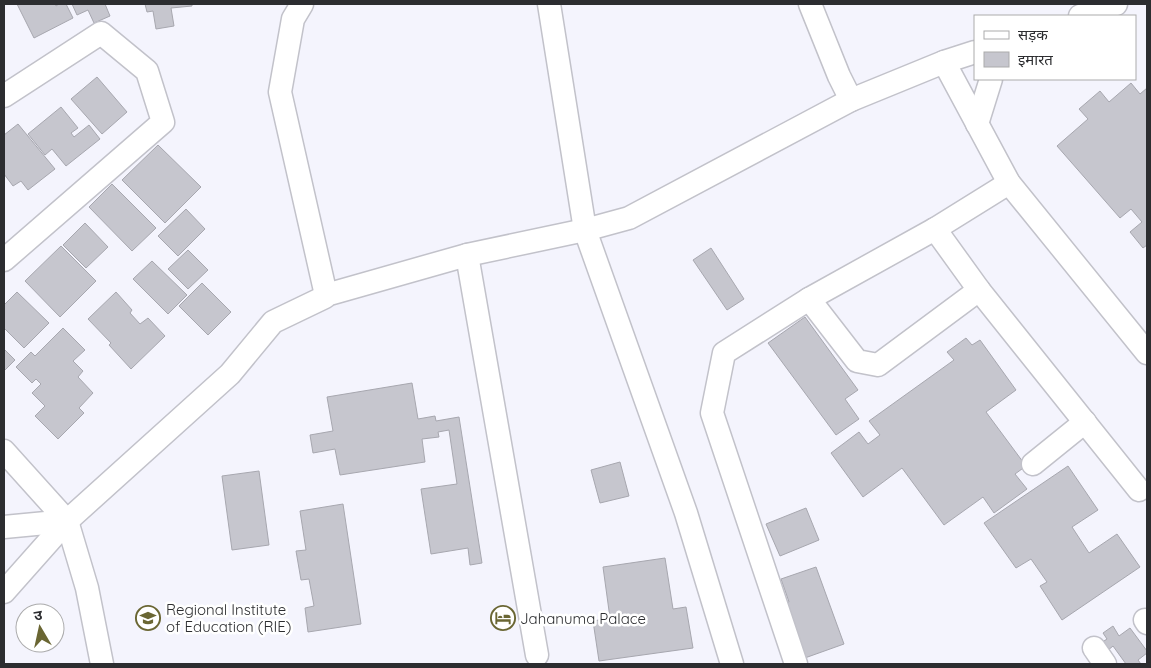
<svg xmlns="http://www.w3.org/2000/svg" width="1151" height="668" font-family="Quicksand,'Noto Sans Devanagari',sans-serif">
<rect width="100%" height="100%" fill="#f4f4fd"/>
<g fill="#c6c6ce" stroke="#a7a7af">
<polygon points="17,4 55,4 56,6 59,4 66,4 73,18 34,38"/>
<polygon points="72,4 105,4 110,16 94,23 88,10 77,15"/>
<polygon points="145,4 192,4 192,6 171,8 174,26 156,29 153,11 147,12"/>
<polygon points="97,77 127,112 102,134 71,99"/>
<polygon points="1131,83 1140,94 1147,88 1147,245 1143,248 1130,232 1142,222 1131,209 1120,218 1057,146 1088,119 1079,109 1100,91 1109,102"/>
<polygon points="61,107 78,128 71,133 74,137 89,125 100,139 66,166 52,149 45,155 28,134"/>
<polygon points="18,124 55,169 28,190 21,181 13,186 4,174 4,135"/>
<polygon points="158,145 201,187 165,223 122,180"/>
<polygon points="112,184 156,228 132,251 89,207"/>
<polygon points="186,209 205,229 178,256 158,236"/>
<polygon points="85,223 108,247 86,268 63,245"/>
<polygon points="61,246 96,281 60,317 25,281"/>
<polygon points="711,248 744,299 727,310 693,260"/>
<polygon points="188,250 208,270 188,289 168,269"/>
<polygon points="152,261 187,295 168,314 133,279"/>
<polygon points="202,283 231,312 208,335 179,306"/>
<polygon points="17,292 49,323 24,348 4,328 4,305"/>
<polygon points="116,292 132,310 130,313 140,324 148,318 165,336 131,369 109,345 111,343 88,319"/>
<polygon points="805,317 858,390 845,399 859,419 836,435 768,343"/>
<polygon points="63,328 85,350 73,361 83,371 78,377 93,393 79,408 84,413 58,439 35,416 45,406 32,393 41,384 36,379 32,383 16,367 31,352 35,356"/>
<polygon points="966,338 972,345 980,340 1016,390 986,412 1026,466 1015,474 1027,489 994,513 983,497 944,525 902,468 863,497 831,453 859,432 868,444 880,435 869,421 954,360 947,352"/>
<polygon points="4,349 15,360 4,371"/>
<polygon points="412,383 418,419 435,416 436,421 459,417 482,563 470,565 468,548 431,554 421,489 457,484 449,430 438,432 439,437 422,439 425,462 340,475 335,449 313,453 310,435 333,431 327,397"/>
<polygon points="620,462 629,496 600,503 591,470"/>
<polygon points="1068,466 1098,510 1072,527 1089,553 1117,534 1140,567 1062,620 1040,586 1047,582 1031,559 1016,568 984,523"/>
<polygon points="259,471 269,545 232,550 222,476"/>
<polygon points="343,504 361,624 308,632 305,608 314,606 309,579 301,580 296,551 306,550 300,511"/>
<polygon points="806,508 819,540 780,556 766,524"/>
<polygon points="665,558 673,609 686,607 693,648 599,661 593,621 610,618 603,567"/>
<polygon points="816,567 844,644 802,659 782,604 789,602 781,579"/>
<polygon points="1113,626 1119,636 1130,628 1147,651 1147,653 1138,660 1141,664 1126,664 1113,646 1107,651 1101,643 1107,639 1103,633"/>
</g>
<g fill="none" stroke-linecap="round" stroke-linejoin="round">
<defs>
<g id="minor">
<polyline points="302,4 293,19 280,92 326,295"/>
<polyline points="549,4 585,230 686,513 732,664"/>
<polyline points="810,4 839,76 851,100"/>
<polyline points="1080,16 1116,4"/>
<polyline points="944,62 1009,183 1147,353"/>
<polyline points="4,96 101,33 147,71 163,122 4,260"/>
<polyline points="977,124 991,79"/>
<polyline points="935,229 979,290 1139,490"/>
<polyline points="467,255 537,655"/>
<polyline points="809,299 857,361 878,365 979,290"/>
<polyline points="4,451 67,521 87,588 102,664"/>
<polyline points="1033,464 1085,422"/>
<polyline points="4,527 67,521"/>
<polyline points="4,592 67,521 230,374 273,322 325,297 326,295 467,255 585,230 629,218 851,100 944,62 975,52"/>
<polyline points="1145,620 1147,623"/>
<polyline points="1094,648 1105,664"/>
<polyline points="796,664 712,413 724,353 809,299 935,229 1009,183"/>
</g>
</defs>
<use href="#minor" stroke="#c2c2ca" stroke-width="25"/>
<use href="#minor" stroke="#fff" stroke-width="22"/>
</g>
<defs>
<symbol id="university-ring" viewBox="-11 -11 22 22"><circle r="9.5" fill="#fff" stroke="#6a6633" stroke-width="1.5"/><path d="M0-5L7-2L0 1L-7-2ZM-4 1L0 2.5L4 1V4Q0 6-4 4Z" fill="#6a6633"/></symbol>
<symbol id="hotel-ring" viewBox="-11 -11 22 22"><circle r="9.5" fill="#fff" stroke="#6a6633" stroke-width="1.5"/><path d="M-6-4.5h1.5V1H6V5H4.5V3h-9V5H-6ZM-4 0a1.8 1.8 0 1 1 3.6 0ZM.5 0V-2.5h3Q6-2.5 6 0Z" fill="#6a6633"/></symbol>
</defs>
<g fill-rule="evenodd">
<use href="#university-ring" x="134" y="604" width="28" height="28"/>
<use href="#hotel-ring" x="489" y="604" width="28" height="28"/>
</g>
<g text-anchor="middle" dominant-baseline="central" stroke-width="5" stroke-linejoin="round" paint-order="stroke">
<g font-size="15" fill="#2c2d30" stroke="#fff" text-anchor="start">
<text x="166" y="609">Regional Institute<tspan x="166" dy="17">of Education (RIE)</tspan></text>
<text x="520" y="618">Jahanuma Palace</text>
</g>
</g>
<rect width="1151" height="668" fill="none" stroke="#2c2d30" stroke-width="10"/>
<rect x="974" y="15" width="162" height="65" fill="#ffffff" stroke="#ababac"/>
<rect x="984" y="31" width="25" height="8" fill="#ffffff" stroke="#ababac"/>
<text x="1018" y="40" font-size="15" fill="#2c2d30">सड़क</text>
<rect x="984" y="52" width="25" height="15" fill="#c6c6ce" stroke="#ababac"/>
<text x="1018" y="65" font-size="15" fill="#2c2d30">इमारत</text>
<g transform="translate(40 628) rotate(351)"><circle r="24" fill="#ffffff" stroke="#ababac"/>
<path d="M0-4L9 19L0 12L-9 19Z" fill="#6a6633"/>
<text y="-8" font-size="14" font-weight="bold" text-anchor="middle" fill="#2c2d30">उ</text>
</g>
</svg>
